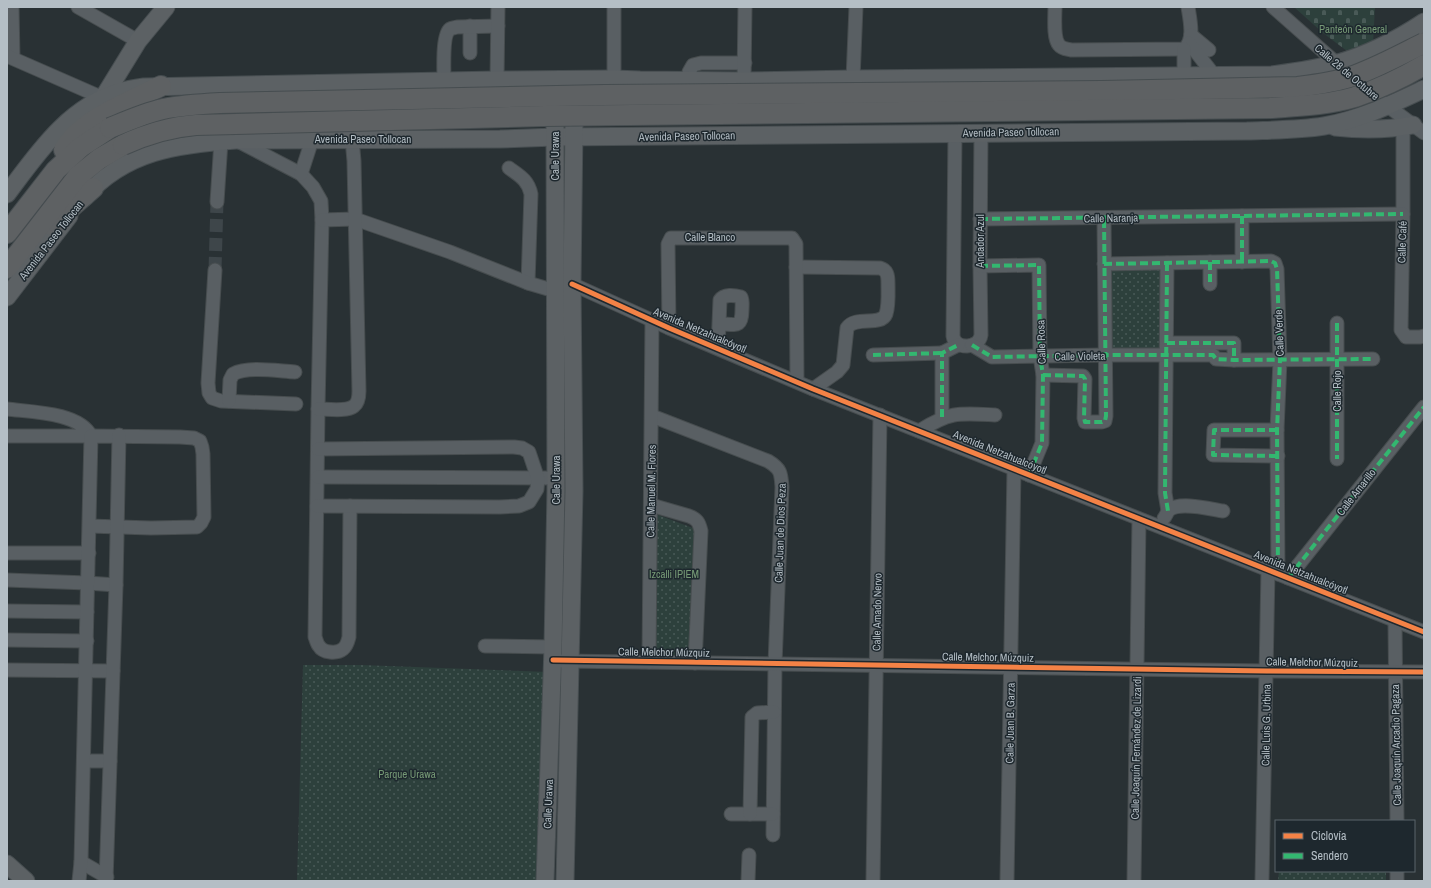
<svg xmlns="http://www.w3.org/2000/svg" width="1431" height="888" font-family="'Archivo Narrow',sans-serif">
<defs>
<pattern id="cemetery-stones" width="16" height="16" patternUnits="userSpaceOnUse"><rect width="16" height="16" fill="#2d403c"/><path d="M2 7V4a2 2 0 0 1 4 0v3zM10 15v-3a2 2 0 0 1 4 0v3z" fill="#495a57"/></pattern>
<pattern id="park-dots" width="8" height="8" patternUnits="userSpaceOnUse"><rect width="8" height="8" fill="#2d403c"/><path d="M2 2h.1M6 6h.1" fill="none" stroke="#495a57" stroke-width="1.8" stroke-linecap="round"/></pattern>
</defs>
<rect width="100%" height="100%" fill="#293134"/>
<polygon fill="url(#cemetery-stones)" points="1294,7 1375,7 1373,44 1351,54 1323,33"/>
<g fill="url(#park-dots)">
<polygon points="1111,269 1161,269 1161,351 1110,351"/>
<polygon points="650,512 701,531 695,663 649,662"/>
<polygon points="303,665 361,665 548,672 543,881 297,881"/>
<polygon points="1279,871 1386,871 1386,881 1278,881"/>
</g>
<g fill="none" stroke-linecap="round" stroke-linejoin="round">
<polyline stroke="#3e464a" stroke-width="13" stroke-dasharray="13 6" stroke-linecap="butt" points="215,270 217,202"/>
<defs>
<g id="minor">
<polyline points="12,7 13,58"/>
<polyline points="78,7 138,41"/>
<path d="M 1055,7 C 1055,17 1053,38 1059,45 C 1062,49 1067,49 1071,50 L 1184,49 C 1195,40 1190,20 1188,7"/>
<polyline points="1273,7 1342,68"/>
<polyline points="1191,35 1209,50"/>
<polyline points="1189,43 1214,75"/>
<polyline points="1184,49 1184,75"/>
<polyline points="470,53 470,26"/>
<polyline points="7,56 103,98"/>
<polyline points="614,79 614,7"/>
<polyline points="853,79 856,7"/>
<path d="M 444,80 C 444,70 442,35 450,29 C 452,28 454,28 457,27 L 498,26"/>
<polyline points="497,80 498,7"/>
<polyline points="689,81 689,72 693,65 701,63 745,63"/>
<polyline points="744,81 745,7"/>
<polyline points="1381,101 1424,133"/>
<polyline points="1403,127 1403,214 1401,330 1406,337 1420,337 1424,336"/>
<path d="M 955,133 L 953,336 C 955,350 979,349 981,335 L 980,266 L 981,132"/>
<path d="M 236,140 L 301,174 L 313,187 L 321,201 L 322,220 L 318,409 L 315,637 C 316,639 317,644 319,646 C 323,653 337,654 343,649 C 347,646 348,641 349,637 L 350,506"/>
<path d="M 509,168 C 520,176 528,180 531,194 L 528,283"/>
<polyline points="301,174 312,140"/>
<polyline points="217,202 221,141"/>
<polyline points="1242,216 1242,262"/>
<polyline points="980,219 1403,214"/>
<polyline points="322,220 355,219 450,252 528,283 555,291"/>
<polyline points="1210,262 1210,284"/>
<polyline points="1167,263 1165,493 1168,511"/>
<polyline points="1104,264 1271,261 1275,263 1277,269 1280,360 1277,430 1278,574"/>
<polyline points="980,266 1039,265 1040,356 1043,375 1042,443 1029,475"/>
<path d="M 796,267 L 880,268 C 887,270 888,275 888,283 C 888,292 889,305 886,314 C 881,327 855,315 847,328 L 843,365 L 837,372 L 813,389"/>
<polyline points="215,270 208,383 209,393 212,398 221,401 296,404"/>
<polyline points="572,284 669,328 813,389 1424,632"/>
<polyline points="1337,323 1337,459"/>
<polyline points="669,328 668,244 671,238 792,238 796,244 797,381"/>
<polyline points="1167,343 1234,343 1234,360"/>
<polyline points="972,345 992,357 1105,355 1213,355 1216,359 1234,360 1373,359"/>
<path d="M 718,348 L 720,300 C 724,294 734,295 741,297 C 743,301 742,305 742,310 C 742,329 735,324 719,324"/>
<polyline points="873,355 942,353"/>
<polyline points="1043,375 1083,376 1085,379 1084,418 1085,422 1102,422 1105,421 1106,416 1104,218"/>
<path d="M 229,401 L 230,380 L 233,374 C 248,366 277,371 295,372"/>
<path d="M 7,409 C 30,412 79,412 91,436 L 7,436"/>
<path d="M 318,409 C 327,409 347,412 354,406 C 358,403 359,396 359,391 L 354,161 L 352,139"/>
<path d="M 652,416 L 768,461 C 781,469 781,473 782,487 L 775,664 L 773,835"/>
<polyline points="942,417 942,353 958,345"/>
<polyline points="1277,430 1214,430 1213,455 1278,456"/>
<path d="M 919,431 C 951,411 959,413 995,415"/>
<polyline points="318,477 546,478"/>
<path d="M 651,505 L 689,516 C 697,519 699,522 701,531 L 695,663"/>
<polyline points="317,506 500,507 519,506 529,502 537,489 538,479 529,452 522,448 514,447 318,449"/>
<path d="M 1164,518 C 1166,516 1167,512 1169,510 C 1180,501 1210,509 1223,511"/>
<polyline points="7,553 89,553"/>
<polyline points="1288,578 1424,407"/>
<polyline points="7,580 87,583 116,585"/>
<polyline points="7,611 87,612"/>
<polyline points="1395,621 1397,821"/>
<polyline points="7,640 87,641"/>
<polyline points="485,646 553,647"/>
<polyline points="562,661 1267,671 1424,672"/>
<polyline points="649,662 652,320"/>
<polyline points="7,670 113,671"/>
<polyline points="84,761 110,761"/>
<polyline points="731,814 773,814"/>
<polyline points="750,814 752,717 757,713 774,712"/>
<polyline points="81,862 107,877"/>
<polyline points="1397,871 1397,881"/>
<polyline points="79,881 81,862 91,436 180,437 194,438 200,441 202,447 203,454 204,517 201,523 197,527 151,528 89,526"/>
<polyline points="106,881 116,585 119,435"/>
<polyline points="748,881 749,855"/>
<polyline points="873,881 880,415"/>
<polyline points="1007,881 1014,469"/>
<polyline points="1134,881 1139,519"/>
<polyline points="1262,881 1268,570"/>
</g>
<g id="major">
<polyline points="103,98 138,41 166,7"/>
<path d="M 1335,127 C 1361,130 1387,130 1413,125"/>
<path d="M 7,194 C 37,154 69,106 120,92 C 128,89 136,88 144,87 L 497,80 L 614,79 L 640,80 L 744,81 L 853,79 L 1272,75 C 1293,72 1315,69 1335,64 C 1367,55 1397,40 1424,22"/>
<path d="M 85,197 C 124,151 179,144 236,140 L 500,139 L 555,137 L 1247,131 C 1273,130 1299,130 1324,126 C 1359,120 1392,104 1424,89"/>
<polyline points="7,297 69,216"/>
<polyline points="7,864 26,881"/>
<polyline points="545,881 553,647 556,490 555,125"/>
<polyline points="565,881 574,491 572,284 574,125"/>
</g>
<g id="highway">
<path d="M 64,150 C 82,119 129,102 161,86"/>
<polyline points="51,225 93,188"/>
<polyline points="7,233 56,170 81,147 110,128"/>
<polyline points="7,268 78,176 99,159 123,145"/>
</g>
</defs>
<use href="#minor" stroke="#474d4f" stroke-width="15"/>
<use href="#major" stroke="#474e51" stroke-width="19"/>
<use href="#highway" stroke="#464d50" stroke-width="22"/>
<use href="#minor" stroke="#595f63" stroke-width="13"/>
<use href="#major" stroke="#5c6164" stroke-width="17"/>
<use href="#highway" stroke="#5e6163" stroke-width="20"/>
<defs>
<g id="highway-bridge">
<path d="M 110,128 C 127,121 145,113 163,109 C 182,105 201,104 220,103 L 605,95 L 1102,91 L 1298,87 C 1318,84 1338,82 1356,75 C 1380,66 1402,54 1424,43"/>
<path d="M 123,145 C 147,134 170,127 196,125 L 544,116 L 1270,108 C 1298,106 1328,105 1355,97 C 1379,89 1402,78 1424,65"/>
</g>
</defs>
<use href="#highway-bridge" stroke="#464d50" stroke-width="22" stroke-linecap="butt"/>
<use href="#highway-bridge" stroke="#5e6163" stroke-width="20"/>
<g stroke="#33b770" stroke-width="4" stroke-dasharray="8 4" stroke-linecap="butt">
<polyline points="1242,216 1242,262"/>
<polyline points="980,219 1403,214"/>
<polyline points="1210,262 1210,284"/>
<polyline points="1167,263 1165,493 1168,511"/>
<polyline points="1104,264 1271,261 1275,263 1277,269 1280,360 1277,430 1278,574"/>
<polyline points="980,266 1039,265 1040,356 1043,375 1042,443 1029,475"/>
<polyline points="1337,323 1337,459"/>
<polyline points="1167,343 1234,343 1234,360"/>
<polyline points="972,345 992,357 1105,355 1213,355 1216,359 1234,360 1373,359"/>
<polyline points="873,355 942,353"/>
<polyline points="1043,375 1083,376 1085,379 1084,418 1085,422 1102,422 1105,421 1106,416 1104,218"/>
<polyline points="942,417 942,353 958,345"/>
<polyline points="1277,430 1214,430 1213,455 1278,456"/>
<polyline points="1288,578 1424,407"/>
</g>
<defs>
<g id="cycleway">
<polyline points="572,284 669,328 813,389 1424,632"/>
<polyline points="553,660 1267,671 1424,672"/>
</g>
</defs>
<use href="#cycleway" stroke="#1e282e" stroke-width="8"/>
<use href="#cycleway" stroke="#f48246" stroke-width="5"/>
</g>
<g text-anchor="middle" dominant-baseline="central" stroke-width="3" stroke-linejoin="round" paint-order="stroke">
<g font-size="11" fill="#759875" stroke="#1e282e">
<text x="1353" y="29">Panteón General</text>
<text x="674" y="574">Izcalli IPIEM</text>
<text x="407" y="774">Parque Urawa</text>
</g>
<g font-size="11" fill="#b4bec5" stroke="#1e282e">
<text transform="translate(1347 72) rotate(40)">Calle 28 de Octubre</text>
<text transform="translate(1011 132) rotate(-1)">Avenida Paseo Tollocan</text>
<text transform="translate(687 136) rotate(-1)">Avenida Paseo Tollocan</text>
<text x="363" y="139">Avenida Paseo Tollocan</text>
<text transform="translate(555 156) rotate(-90)">Calle Urawa</text>
<text transform="translate(1111 218) rotate(-1)">Calle Naranja</text>
<text x="710" y="237">Calle Blanco</text>
<text transform="translate(51 240) rotate(-52)">Avenida Paseo Tollocan</text>
<text transform="translate(980 241) rotate(-90)">Andador Azul</text>
<text transform="translate(1402 242) rotate(-88)">Calle Café</text>
<text transform="translate(700 330) rotate(23)">Avenida Netzahualcóyotl</text>
<text transform="translate(1279 333) rotate(-92)">Calle Verde</text>
<text transform="translate(1041 342) rotate(-92)">Calle Rosa</text>
<text transform="translate(1080 356) rotate(-1)">Calle Violeta</text>
<text transform="translate(1337 391) rotate(-90)">Calle Rojo</text>
<text transform="translate(1000 452) rotate(22)">Avenida Netzahualcóyotl</text>
<text transform="translate(556 480) rotate(-90)">Calle Urawa</text>
<text transform="translate(651 491) rotate(-89)">Calle Manuel M. Flores</text>
<text transform="translate(1356 492) rotate(-52)">Calle Amarillo</text>
<text transform="translate(780 533) rotate(-88)">Calle Juan de Dios Peza</text>
<text transform="translate(1301 572) rotate(22)">Avenida Netzahualcóyotl</text>
<text transform="translate(877 612) rotate(-89)">Calle Amado Nervo</text>
<text transform="translate(664 652) rotate(1)">Calle Melchor Múzquiz</text>
<text transform="translate(988 657) rotate(1)">Calle Melchor Múzquiz</text>
<text transform="translate(1312 662) rotate(1)">Calle Melchor Múzquiz</text>
<text transform="translate(1010 723) rotate(-89)">Calle Juan B. Garza</text>
<text transform="translate(1266 725) rotate(-89)">Calle Luis G. Urbina</text>
<text transform="translate(1396 745) rotate(-91)">Calle Joaquín Arcadio Pagaza</text>
<text transform="translate(1136 748) rotate(-89)">Calle Joaquín Fernández de Lizardi</text>
<text transform="translate(548 804) rotate(-88)">Calle Urawa</text>
</g>
</g>
<rect width="1431" height="888" fill="none" stroke="#b4bec5" stroke-width="16"/>
<rect x="1275" y="820" width="140" height="52" fill="#1e282e" stroke="#5a646a"/>
<rect x="1283" y="833" width="20" height="6" fill="#f48246" stroke="#5a646a"/>
<text x="1311" y="840" font-size="12" fill="#b4bec5">Ciclovía</text>
<rect x="1283" y="853" width="20" height="6" fill="#33b770" stroke="#5a646a"/>
<text x="1311" y="860" font-size="12" fill="#b4bec5">Sendero</text>
</svg>
